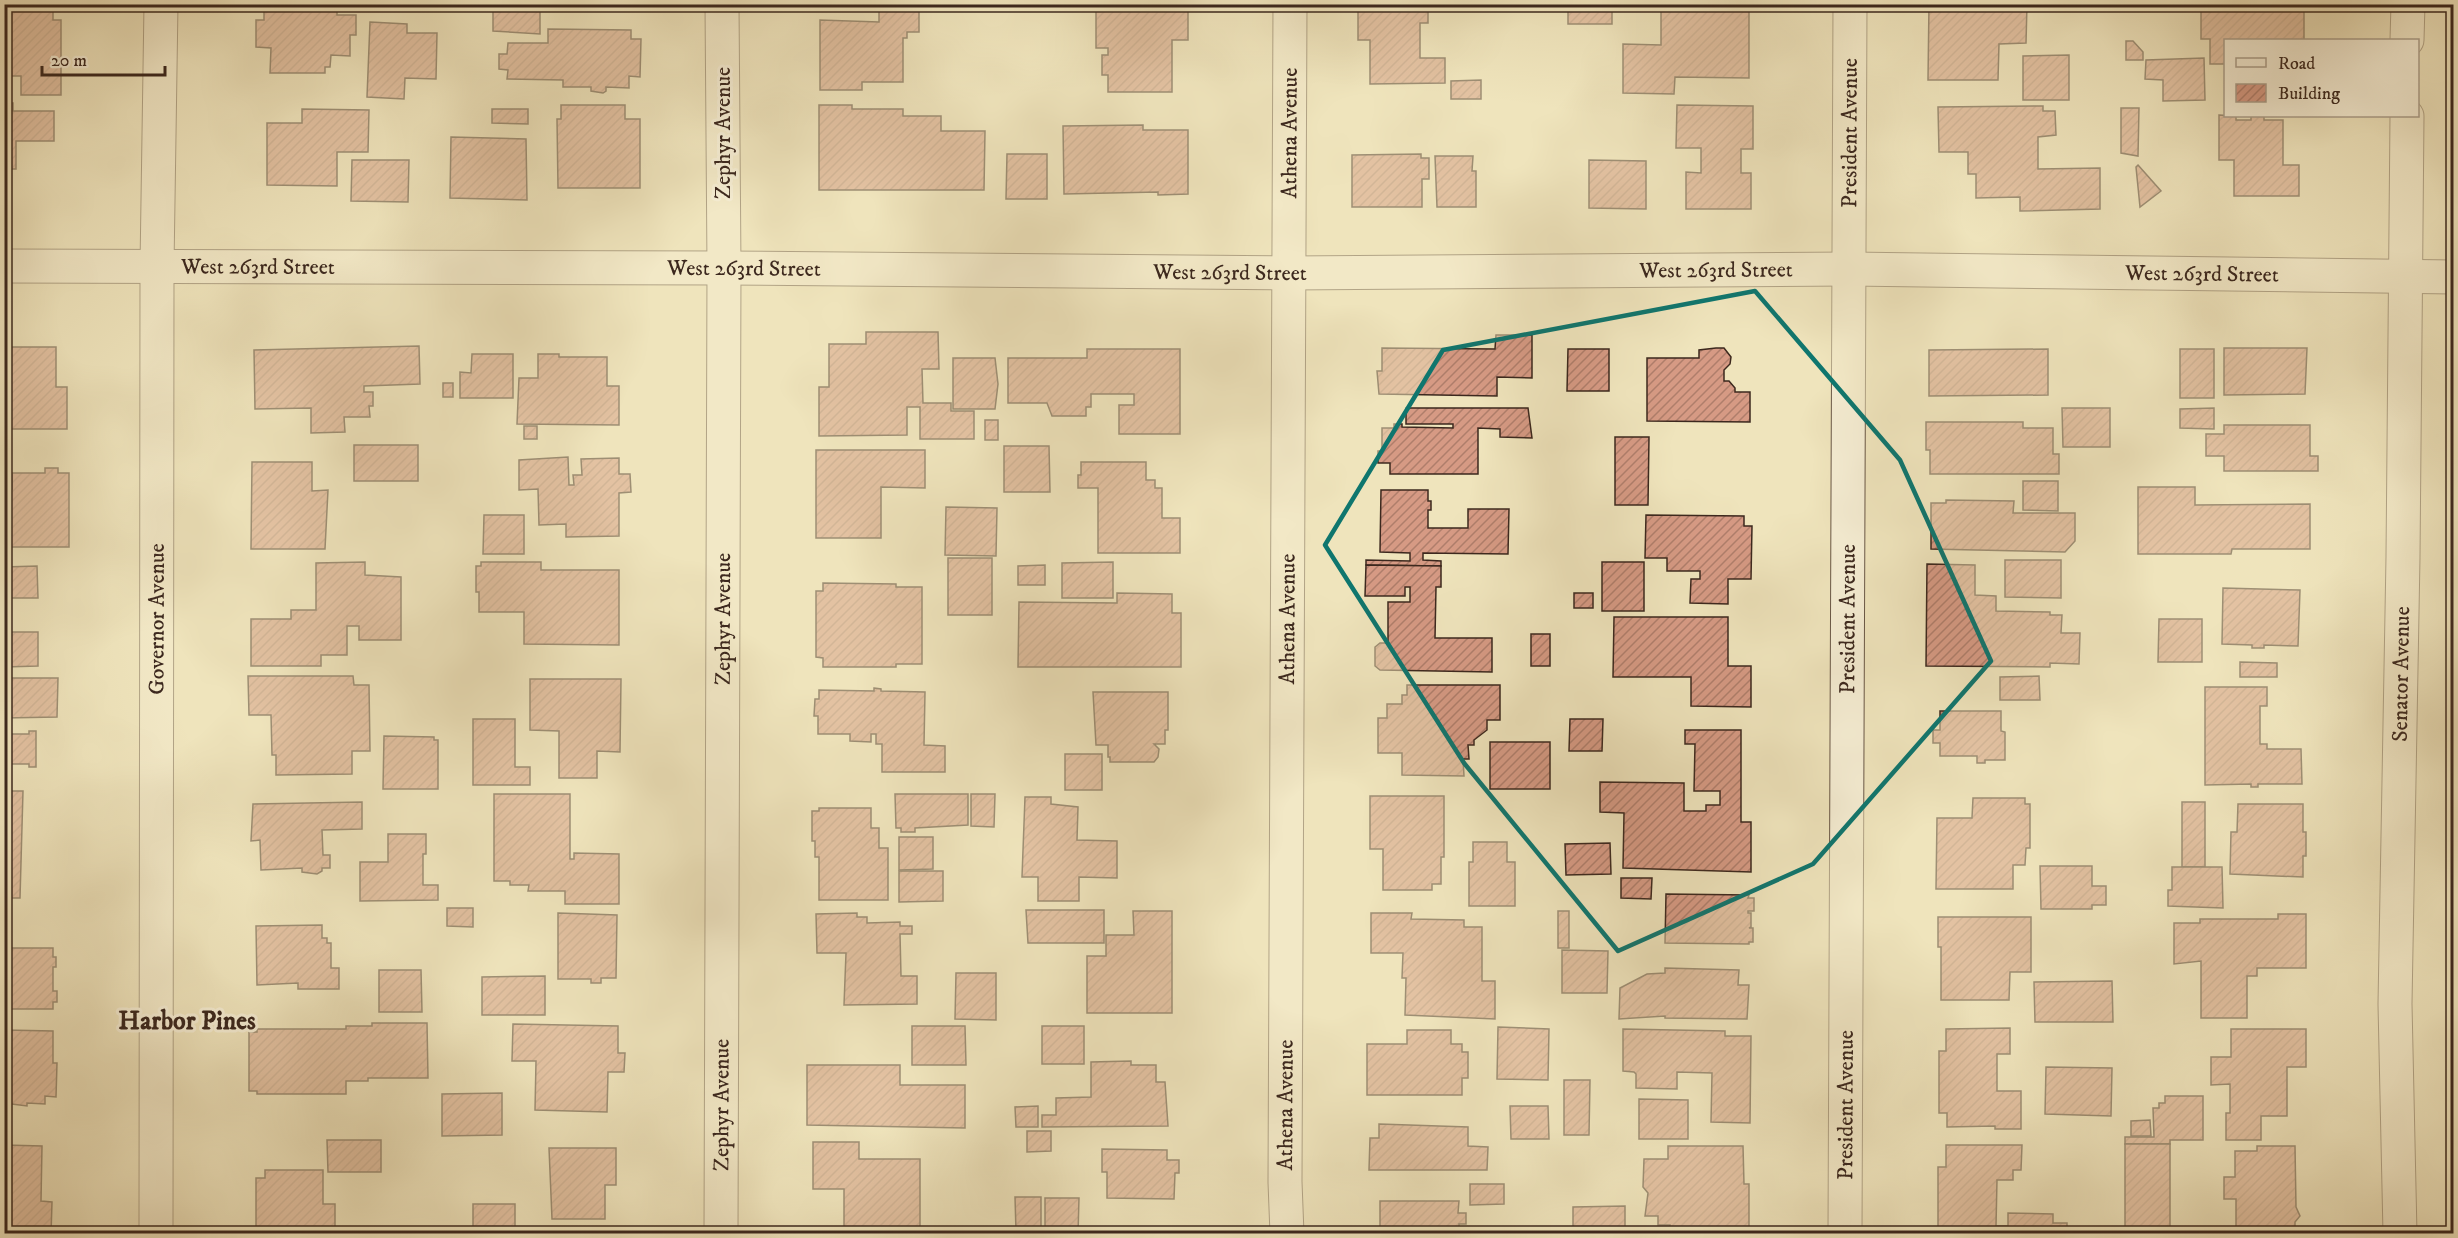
<svg xmlns="http://www.w3.org/2000/svg" width="2458" height="1238" font-family="'IM FELL DW Pica',serif">
<defs>
<pattern id="building-hatch" width="6" height="6" patternUnits="userSpaceOnUse" patternTransform="scale(1.5)"><rect width="6" height="6" fill="#d69a84"/><path d="M-1 1l2-2M0 6l6-6M5 7l2-2" fill="none" stroke="#af7e6b"/></pattern>
</defs>
<rect width="100%" height="100%" fill="#efe4bc"/>
<filter id="stains"><feTurbulence type="fractalNoise" baseFrequency=".00333" numOctaves="4"/><feColorMatrix values="0 0 0 0 .2 0 0 0 0 .09 0 0 0 0 .02 0 0 0 .5 -.17"/></filter>
<radialGradient id="worn" r=".72"><stop offset=".6" stop-color="#630" stop-opacity="0"/><stop offset="1" stop-color="#630" stop-opacity=".3"/></radialGradient>
<g fill="url(#building-hatch)" stroke="#3c281e" stroke-width="1.5">
<polygon points="4,4 53,4 53,20 61,20 61,95 21,95 21,76 4,76"/>
<polygon points="264,4 337,4 337,15 356,15 356,35 350,35 350,56 331,55 330,67 325,67 325,73 270,73 271,48 256,47 256,20 264,20"/>
<polygon points="493,4 540,4 540,34 493,31"/>
<polygon points="879,4 919,4 919,32 907,32 907,38 903,38 903,82 862,82 862,90 820,90 820,20 879,22"/>
<polygon points="1096,4 1188,4 1188,40 1172,40 1172,92 1108,92 1108,75 1102,75 1102,55 1108,55 1108,48 1096,48"/>
<polygon points="1358,4 1428,4 1428,23 1420,23 1420,58 1445,58 1445,83 1370,84 1370,40 1358,40"/>
<rect x="1568" y="4" width="44" height="20"/>
<polygon points="1929,4 2027,4 2026,43 1999,44 1998,80 1928,80"/>
<polygon points="2201,4 2304,4 2304,40 2226,40 2226,64 2210,64 2210,39 2201,39"/>
<polygon points="1704,6 1749,6 1749,78 1675,77 1674,94 1623,93 1623,44 1661,45 1661,10 1704,10"/>
<polygon points="370,22 407,24 407,33 437,33 436,79 405,78 404,99 367,97"/>
<polygon points="548,29 631,30 631,39 641,39 640,77 629,76 629,88 606,87 606,91 603,93 591,91 591,87 563,87 563,80 507,79 508,70 499,69 499,54 507,54 508,43 548,43"/>
<polygon points="2126,41 2133,41 2143,52 2143,60 2126,60"/>
<polygon points="2069,55 2069,100 2023,100 2023,56"/>
<polygon points="2204,58 2205,100 2163,101 2163,80 2145,79 2146,60"/>
<polygon points="1481,80 1481,99 1451,99 1451,81"/>
<polygon points="4,103 13,103 13,111 54,111 54,141 16,141 16,169 4,169"/>
<polygon points="561,105 625,105 625,119 640,119 640,188 558,188 557,119 561,119"/>
<polygon points="819,105 852,105 852,109 903,109 903,116 941,116 941,131 985,131 984,190 819,190"/>
<polygon points="1677,105 1753,106 1753,149 1741,149 1741,173 1751,173 1751,209 1686,209 1686,172 1701,173 1701,148 1676,148"/>
<polygon points="2043,106 2043,111 2055,111 2056,135 2038,137 2038,169 2100,168 2100,209 2020,211 2020,197 1976,198 1976,174 1968,174 1968,152 1939,152 1938,107"/>
<polygon points="2121,108 2139,108 2138,156 2121,153"/>
<polygon points="302,109 369,110 368,152 337,152 337,186 267,185 267,123 302,123"/>
<polygon points="492,109 528,109 528,124 492,123"/>
<polygon points="2219,115 2236,116 2236,120 2251,120 2251,116 2264,116 2264,120 2283,120 2283,165 2299,165 2299,196 2234,196 2234,160 2219,160"/>
<polygon points="1143,125 1143,130 1188,130 1188,194 1158,195 1158,192 1064,194 1063,126"/>
<polygon points="451,137 526,139 527,200 450,198"/>
<polygon points="1007,154 1047,154 1047,199 1006,199"/>
<polygon points="1421,154 1421,158 1429,158 1429,179 1422,179 1422,207 1352,207 1352,155"/>
<polygon points="1435,156 1473,156 1472,171 1476,171 1476,207 1437,207"/>
<polygon points="352,160 409,160 408,202 351,201"/>
<polygon points="1589,160 1646,161 1646,209 1589,208"/>
<polygon points="2138,165 2161,191 2140,207 2136,167"/>
<polygon points="866,332 938,332 939,369 922,369 923,403 951,403 951,411 974,411 974,439 920,439 920,407 907,407 907,435 819,436 819,387 829,387 829,344 866,344"/>
<polygon points="1496,335 1532,335 1532,378 1497,377 1497,396 1379,394 1377,371 1382,371 1382,348 1495,349"/>
<polygon points="419,346 420,384 364,386 364,392 373,392 373,406 369,406 370,417 344,417 345,432 311,433 311,408 255,409 254,350"/>
<polygon points="4,347 56,347 56,387 67,387 67,429 4,429"/>
<polygon points="1716,348 1724,348 1731,357 1730,364 1724,370 1724,381 1729,381 1735,388 1735,392 1750,392 1750,422 1647,421 1647,358 1699,358 1699,350"/>
<polygon points="2224,348 2307,348 2305,394 2224,395"/>
<polygon points="1087,349 1180,349 1180,434 1119,434 1119,405 1134,405 1134,394 1091,394 1091,407 1086,407 1086,416 1052,416 1047,403 1008,403 1008,358 1087,358"/>
<polygon points="1568,349 1609,349 1609,391 1567,391"/>
<polygon points="2048,349 2048,395 1929,396 1929,350"/>
<rect x="2180" y="349" width="34" height="49"/>
<polygon points="472,354 513,354 513,398 460,398 460,372 471,373"/>
<polygon points="538,354 559,354 559,357 607,357 607,386 619,386 619,425 517,424 519,378 538,378"/>
<polygon points="953,358 995,358 998,384 995,409 953,409"/>
<rect x="443" y="383" width="10" height="14"/>
<polygon points="1406,408 1528,408 1532,438 1500,437 1500,429 1478,428 1478,474 1390,474 1390,463 1378,463 1378,451 1382,451 1382,428 1394,428 1394,424 1402,424 1402,427 1453,428 1453,424 1406,424"/>
<polygon points="2062,408 2110,408 2110,447 2063,447"/>
<polygon points="2214,408 2214,429 2180,428 2180,409"/>
<rect x="985" y="420" width="13" height="20"/>
<polygon points="1926,422 2023,422 2023,428 2053,428 2053,454 2059,454 2059,474 1930,474 1930,450 1926,450"/>
<polygon points="2224,425 2310,425 2310,456 2318,456 2318,471 2224,471 2224,456 2206,456 2206,434 2224,434"/>
<rect x="524" y="426" width="13" height="13"/>
<polygon points="1615,437 1649,437 1648,505 1615,505"/>
<rect x="354" y="445" width="64" height="36"/>
<polygon points="1004,446 1049,446 1050,492 1004,492"/>
<polygon points="816,450 925,450 925,488 881,487 881,538 816,538"/>
<polygon points="568,457 569,485 574,485 573,475 582,475 581,459 619,458 619,474 630,474 631,492 619,493 619,536 566,537 566,524 539,525 538,489 519,490 519,460"/>
<polygon points="252,462 312,462 312,491 328,490 325,549 251,549"/>
<polygon points="1081,462 1146,462 1146,480 1155,480 1155,488 1162,488 1162,518 1180,518 1180,553 1098,553 1098,488 1078,488 1078,475 1081,475"/>
<polygon points="45,468 58,468 58,473 69,473 69,547 4,547 4,489 12,489 12,473 45,473"/>
<polygon points="2023,481 2058,481 2058,511 2023,510"/>
<polygon points="2138,487 2195,487 2195,505 2310,504 2310,549 2232,549 2231,554 2138,554"/>
<polygon points="1381,490 1428,490 1428,501 1431,501 1431,510 1428,510 1428,528 1468,528 1468,509 1509,509 1508,554 1423,553 1423,560 1441,561 1441,566 1366,565 1366,560 1410,561 1410,553 1380,552"/>
<polygon points="1946,500 2014,501 2013,513 2075,513 2075,541 2065,552 1931,549 1931,503 1946,503"/>
<polygon points="946,507 997,508 996,556 945,555"/>
<polygon points="484,515 524,515 524,554 483,554"/>
<polygon points="1646,515 1744,516 1744,526 1752,526 1751,579 1728,579 1728,604 1690,603 1691,579 1700,579 1700,571 1667,571 1667,558 1645,558"/>
<rect x="948" y="558" width="44" height="57"/>
<polygon points="2005,560 2061,560 2061,598 2005,597"/>
<polygon points="365,562 365,575 401,577 401,640 359,640 359,626 347,626 347,655 321,655 321,666 251,666 251,619 291,619 291,610 316,610 316,563"/>
<polygon points="481,562 541,562 541,570 619,570 619,645 524,644 524,612 479,612 479,592 476,592 476,566 481,566"/>
<polygon points="1113,562 1113,598 1062,598 1062,563"/>
<rect x="1602" y="562" width="42" height="49"/>
<polygon points="1927,564 1975,565 1975,595 1996,596 1996,611 2050,612 2050,615 2062,615 2061,633 2080,633 2079,664 2050,663 2050,667 1926,666"/>
<polygon points="1045,565 1045,585 1018,585 1018,566"/>
<polygon points="1366,565 1441,566 1441,587 1436,587 1435,638 1492,638 1492,672 1380,670 1375,666 1375,647 1380,643 1388,643 1388,602 1410,602 1410,587 1405,587 1405,596 1365,596"/>
<polygon points="37,566 38,598 7,598 8,632 38,632 38,666 4,667 4,567"/>
<polygon points="823,583 896,584 896,587 922,587 922,664 896,664 896,667 823,667 823,658 816,657 816,591 823,591"/>
<polygon points="2223,588 2300,590 2298,646 2264,645 2264,648 2252,648 2252,645 2222,644"/>
<polygon points="1117,593 1172,594 1172,613 1181,613 1181,667 1018,667 1019,602 1117,603"/>
<rect x="1574" y="593" width="19" height="15"/>
<polygon points="1614,617 1728,617 1728,666 1751,666 1751,707 1691,706 1691,677 1613,677"/>
<polygon points="2159,619 2202,619 2202,662 2158,662"/>
<rect x="1531" y="634" width="19" height="32"/>
<polygon points="2240,662 2277,663 2277,677 2240,677"/>
<polygon points="248,676 353,676 354,685 369,685 370,751 352,751 352,774 276,775 276,755 272,755 271,715 249,715"/>
<polygon points="2039,676 2040,700 2000,700 2000,677"/>
<polygon points="4,678 58,678 57,717 4,718"/>
<polygon points="530,679 621,679 620,752 597,751 597,778 559,778 559,731 530,730"/>
<polygon points="1407,685 1500,685 1500,720 1487,720 1487,730 1474,740 1474,745 1468,745 1469,759 1463,759 1464,776 1402,775 1402,753 1378,753 1378,718 1387,718 1387,704 1402,704 1402,695 1407,695"/>
<polygon points="2205,687 2267,687 2267,706 2260,706 2260,744 2267,744 2267,749 2301,749 2302,784 2258,784 2258,787 2251,787 2251,784 2205,785"/>
<polygon points="874,688 881,689 881,691 925,692 924,745 945,746 945,772 882,772 882,744 876,744 876,734 871,734 871,742 850,741 850,734 818,734 818,716 814,716 815,699 819,699 819,690 874,691"/>
<polygon points="1093,692 1168,692 1168,730 1165,730 1165,744 1154,744 1159,749 1158,757 1154,762 1110,762 1110,757 1108,757 1108,745 1096,745"/>
<polygon points="1940,711 2001,711 2001,731 2005,732 2005,760 1985,760 1985,763 1977,763 1977,756 1940,756 1940,743 1933,743 1933,730 1940,730"/>
<polygon points="473,719 515,719 515,767 530,767 530,785 473,785"/>
<polygon points="1570,719 1603,719 1602,751 1569,751"/>
<polygon points="4,728 7,728 7,734 29,734 29,731 36,731 36,767 29,767 29,764 4,764"/>
<polygon points="1685,730 1741,730 1741,822 1751,822 1751,872 1623,868 1624,813 1600,812 1600,782 1684,783 1684,811 1706,811 1706,805 1720,805 1720,791 1694,791 1695,744 1685,744"/>
<polygon points="384,736 434,737 434,740 438,740 438,789 383,789"/>
<rect x="1490" y="742" width="60" height="47"/>
<rect x="1065" y="754" width="37" height="36"/>
<polygon points="4,791 23,791 20,898 4,898"/>
<polygon points="494,794 570,794 570,859 574,859 574,853 619,854 619,904 565,904 565,891 528,891 529,885 510,885 510,881 494,881"/>
<polygon points="895,794 968,794 968,825 915,828 915,832 901,832 901,828 896,828"/>
<polygon points="971,794 995,794 994,827 971,826"/>
<polygon points="1370,796 1444,796 1444,857 1441,857 1441,884 1432,884 1432,890 1383,890 1383,849 1370,849"/>
<polygon points="1025,797 1051,797 1051,804 1078,807 1077,840 1117,841 1117,878 1079,877 1079,901 1038,901 1038,877 1022,877"/>
<polygon points="1973,798 2025,798 2025,804 2030,804 2030,848 2026,848 2025,865 2013,865 2013,889 1936,889 1937,818 1972,818"/>
<polygon points="362,802 362,829 322,830 323,855 330,855 330,868 322,868 322,871 317,874 302,872 302,868 261,870 260,840 251,841 253,804"/>
<rect x="2182" y="802" width="23" height="65"/>
<polygon points="2238,804 2303,804 2303,832 2306,832 2306,856 2303,856 2303,877 2230,874 2231,832 2237,832"/>
<polygon points="819,808 871,808 871,828 879,828 879,848 888,848 888,900 819,900 819,857 815,857 815,841 812,841 812,811 819,811"/>
<polygon points="388,834 426,834 426,854 423,854 423,885 438,885 438,900 360,901 360,862 388,862"/>
<polygon points="899,837 933,837 933,869 899,870"/>
<polygon points="1473,842 1507,842 1507,862 1515,862 1515,906 1469,906 1469,862 1473,862"/>
<polygon points="1610,843 1611,874 1566,875 1565,844"/>
<polygon points="2040,866 2092,866 2092,886 2106,886 2106,905 2092,905 2092,909 2041,909"/>
<polygon points="2172,867 2222,867 2223,908 2168,906 2168,890 2172,890"/>
<polygon points="899,871 943,871 943,901 899,902"/>
<polygon points="1621,878 1652,878 1651,899 1621,898"/>
<polygon points="1666,894 1749,895 1748,898 1754,898 1754,911 1748,911 1748,913 1751,913 1751,927 1749,928 1753,928 1753,942 1749,942 1749,944 1665,943"/>
<polygon points="447,908 473,908 473,927 447,926"/>
<polygon points="1026,910 1104,910 1104,943 1028,943"/>
<polygon points="1133,911 1172,911 1172,1013 1087,1013 1087,956 1106,956 1106,935 1134,935"/>
<rect x="1558" y="911" width="11" height="37"/>
<polygon points="558,913 617,915 616,978 601,978 601,983 591,983 591,979 558,979"/>
<polygon points="857,913 857,917 867,917 867,923 900,922 900,926 912,926 912,934 900,934 901,976 917,976 917,1004 844,1005 846,953 817,953 816,914"/>
<polygon points="1371,913 1412,913 1411,919 1464,920 1464,927 1482,927 1482,981 1495,981 1495,1019 1405,1015 1406,978 1402,978 1403,953 1371,953"/>
<polygon points="2278,914 2306,914 2306,968 2257,968 2257,976 2247,976 2247,1018 2201,1018 2201,961 2174,964 2174,923 2200,923 2200,919 2278,919"/>
<polygon points="1938,917 2031,917 2031,972 2010,972 2009,1000 1941,1000 1941,947 1938,947"/>
<polygon points="322,925 322,938 327,938 327,943 331,943 331,968 339,968 339,989 298,989 298,983 257,985 256,926"/>
<polygon points="4,948 53,948 53,957 56,957 56,967 53,967 53,991 57,991 57,1002 53,1002 53,1009 4,1009"/>
<polygon points="1562,950 1608,951 1607,993 1562,993"/>
<polygon points="1665,968 1739,970 1738,985 1749,985 1747,1019 1665,1018 1665,1016 1619,1019 1620,988 1647,974 1665,973"/>
<polygon points="379,970 421,970 422,1012 379,1012"/>
<polygon points="956,973 996,973 996,1020 955,1019"/>
<polygon points="545,976 545,1015 482,1015 482,977"/>
<polygon points="2112,981 2113,1022 2035,1022 2034,982"/>
<polygon points="372,1023 427,1023 428,1078 368,1078 368,1081 346,1081 346,1094 257,1094 257,1091 249,1091 249,1032 257,1032 257,1029 346,1029 346,1026 372,1026"/>
<polygon points="513,1024 618,1026 618,1053 625,1053 624,1072 608,1072 607,1112 535,1110 536,1061 512,1061"/>
<polygon points="912,1026 965,1026 966,1065 912,1065"/>
<rect x="1042" y="1026" width="42" height="38"/>
<polygon points="1498,1027 1549,1029 1548,1080 1497,1079"/>
<polygon points="2010,1028 2010,1054 1997,1054 1997,1091 2021,1091 2021,1129 1995,1129 1995,1126 1947,1127 1947,1113 1939,1113 1939,1051 1946,1051 1946,1029"/>
<polygon points="1623,1029 1725,1031 1725,1036 1751,1036 1750,1123 1711,1122 1712,1073 1677,1072 1677,1089 1636,1088 1636,1074 1634,1072 1623,1071"/>
<polygon points="2231,1029 2306,1029 2306,1067 2287,1067 2287,1116 2261,1116 2261,1140 2226,1140 2226,1113 2230,1113 2230,1084 2211,1085 2211,1057 2231,1057"/>
<polygon points="4,1030 53,1031 53,1063 57,1063 56,1097 45,1096 45,1104 27,1103 27,1106 4,1103"/>
<polygon points="1407,1030 1451,1030 1451,1044 1462,1044 1462,1052 1468,1052 1468,1078 1462,1078 1462,1095 1367,1095 1367,1044 1407,1044"/>
<polygon points="1131,1061 1131,1065 1156,1065 1156,1082 1165,1082 1168,1126 1042,1127 1042,1115 1056,1115 1056,1098 1091,1097 1091,1062"/>
<polygon points="807,1065 900,1065 900,1085 965,1085 965,1128 807,1125"/>
<polygon points="2046,1067 2112,1068 2111,1116 2045,1114"/>
<polygon points="1564,1080 1590,1080 1589,1135 1564,1135"/>
<polygon points="502,1093 502,1135 442,1136 442,1094"/>
<polygon points="2165,1096 2203,1096 2203,1140 2170,1140 2170,1144 2125,1144 2125,1137 2154,1137 2153,1108 2159,1108 2159,1103 2165,1103"/>
<polygon points="1639,1099 1688,1100 1688,1139 1639,1139"/>
<polygon points="1038,1106 1038,1127 1016,1127 1015,1107"/>
<polygon points="1510,1106 1548,1106 1549,1139 1511,1139"/>
<polygon points="2150,1120 2151,1136 2131,1136 2131,1121"/>
<polygon points="1379,1124 1468,1127 1468,1146 1488,1147 1487,1170 1369,1170 1370,1138 1379,1138"/>
<polygon points="1027,1131 1051,1131 1051,1151 1027,1152"/>
<polygon points="327,1140 381,1140 381,1172 328,1172"/>
<polygon points="813,1142 859,1142 859,1159 920,1159 920,1234 844,1234 844,1189 813,1189"/>
<rect x="2125" y="1144" width="45" height="90"/>
<polygon points="4,1145 42,1146 41,1201 52,1202 51,1234 4,1234"/>
<polygon points="1946,1145 2022,1145 2021,1170 2013,1170 2013,1180 1997,1180 1996,1226 2008,1226 2008,1213 2053,1214 2053,1223 2067,1223 2067,1234 1946,1234 1946,1231 1938,1231 1938,1167 1946,1167"/>
<polygon points="1668,1146 1743,1146 1744,1184 1749,1184 1749,1231 1682,1234 1682,1231 1670,1231 1670,1225 1658,1225 1658,1216 1645,1216 1648,1193 1643,1187 1644,1159 1668,1159"/>
<polygon points="2257,1146 2295,1146 2296,1207 2300,1216 2295,1222 2295,1234 2236,1234 2236,1199 2224,1199 2224,1177 2235,1177 2235,1151 2257,1151"/>
<polygon points="549,1148 616,1148 616,1185 605,1185 605,1219 552,1219"/>
<polygon points="1102,1149 1167,1150 1167,1160 1179,1160 1179,1173 1175,1173 1174,1199 1107,1198 1107,1172 1102,1172"/>
<polygon points="265,1170 323,1170 323,1204 335,1204 335,1231 256,1231 256,1178 265,1178"/>
<polygon points="1470,1184 1504,1184 1504,1204 1470,1205"/>
<polygon points="1015,1197 1041,1197 1041,1231 1016,1231"/>
<polygon points="1045,1198 1079,1198 1078,1234 1045,1234"/>
<polygon points="1380,1201 1459,1201 1458,1213 1466,1213 1466,1224 1459,1224 1459,1234 1380,1234"/>
<rect x="473" y="1204" width="42" height="30"/>
<polygon points="1625,1206 1625,1234 1573,1234 1573,1207"/>
</g>
<g fill="none" stroke-linecap="round" stroke-linejoin="round">
<defs>
<g id="minor">
<polyline points="2407,40 2408,4"/>
<path id="s1" d="M 4,266 L 724,268 L 1289,273 L 1850,269 L 2454,277"/>
<path id="s2" d="M 156,1234 L 157,266 L 161,4"/>
<path id="s3" d="M 721,1234 L 724,268 L 722,4"/>
<path id="s4" d="M 1287,1234 L 1285,1182 L 1290,4"/>
<path id="s5" d="M 1845,1234 L 1850,4"/>
<path id="s6" d="M 2400,1234 L 2395,1004 L 2403,557 L 2407,116"/>
</g>
</defs>
<use href="#minor" stroke="#695746" stroke-width="35"/>
<use href="#minor" stroke="#f5edd3" stroke-width="33"/>
</g>
<path d="M0 0H2458V1238H0ZM 1755,291 L 1900,460 L 1991,661 L 1813,864 L 1618,951 L 1464,763 L 1325,545 L 1443,350 Z" fill="#efe4bc" fill-opacity=".55" fill-rule="evenodd"/>
<path fill="none" stroke="#0f766e" stroke-width="4.5" stroke-linejoin="round" d="M 1755,291 L 1900,460 L 1991,661 L 1813,864 L 1618,951 L 1464,763 L 1325,545 L 1443,350 Z"/>
<g text-anchor="middle" dominant-baseline="central" stroke-width="6" stroke-linejoin="round" paint-order="stroke">
<g font-size="22" fill="#3c281e" stroke="#f5edd3">
<text transform="translate(723 133) rotate(-90)">Zephyr Avenue</text>
<text stroke="none"><textPath href="#s4" startOffset="1101">Athena Avenue</textPath></text>
<text stroke="none"><textPath href="#s5" startOffset="1101">President Avenue</textPath></text>
<text stroke="none"><textPath href="#s1" startOffset="254">West 263rd Street</textPath></text>
<text stroke="none"><textPath href="#s1" startOffset="740">West 263rd Street</textPath></text>
<text stroke="none"><textPath href="#s1" startOffset="1712">West 263rd Street</textPath></text>
<text stroke="none"><textPath href="#s1" startOffset="1226">West 263rd Street</textPath></text>
<text stroke="none"><textPath href="#s1" startOffset="2198">West 263rd Street</textPath></text>
<text stroke="none"><textPath href="#s2" startOffset="615">Governor Avenue</textPath></text>
<text stroke="none"><textPath href="#s3" startOffset="615">Zephyr Avenue</textPath></text>
<text stroke="none"><textPath href="#s4" startOffset="615">Athena Avenue</textPath></text>
<text stroke="none"><textPath href="#s5" startOffset="615">President Avenue</textPath></text>
<text stroke="none"><textPath href="#s6" startOffset="560">Senator Avenue</textPath></text>
<text stroke="none"><textPath href="#s3" startOffset="129">Zephyr Avenue</textPath></text>
<text stroke="none"><textPath href="#s4" startOffset="129">Athena Avenue</textPath></text>
<text stroke="none"><textPath href="#s5" startOffset="129">President Avenue</textPath></text>
</g>
<g font-size="26" font-weight="bold" fill="#3c281e" stroke="#f5edd3">
<text x="187" y="1021">Harbor Pines</text>
</g>
</g>
<rect width="2458" height="1238" fill="none" stroke="#efe4bc" stroke-width="24"/>
<rect x="6" y="6" width="2446" height="1226" fill="none" stroke="#3c281e" stroke-width="3"/>
<rect x="12" y="12" width="2434" height="1214" fill="none" stroke="#3c281e" stroke-width="1.5"/>
<rect x="2224" y="39" width="195" height="78" fill="#f5edd3" stroke="#ab9e8b" stroke-width="1.5"/>
<rect x="2236" y="58" width="30" height="9" fill="#f5edd3" stroke="#ab9e8b" stroke-width="1.5"/>
<text x="2278" y="69" font-size="18" fill="#3c281e">Road</text>
<rect x="2236" y="84" width="30" height="18" fill="url(#building-hatch)" stroke="#ab9e8b" stroke-width="1.5"/>
<text x="2278" y="99" font-size="18" fill="#3c281e">Building</text>
<path d="M42 66v9h123v-9" fill="none" stroke="#3c281e" stroke-width="3"/>
<text x="51" y="66" font-size="18" fill="#3c281e" stroke="#f5edd3" stroke-width="4.5" paint-order="stroke">20 m</text>
<rect width="100%" height="100%" filter="url(#stains)"/>
<rect width="100%" height="100%" fill="url(#worn)"/>
</svg>
